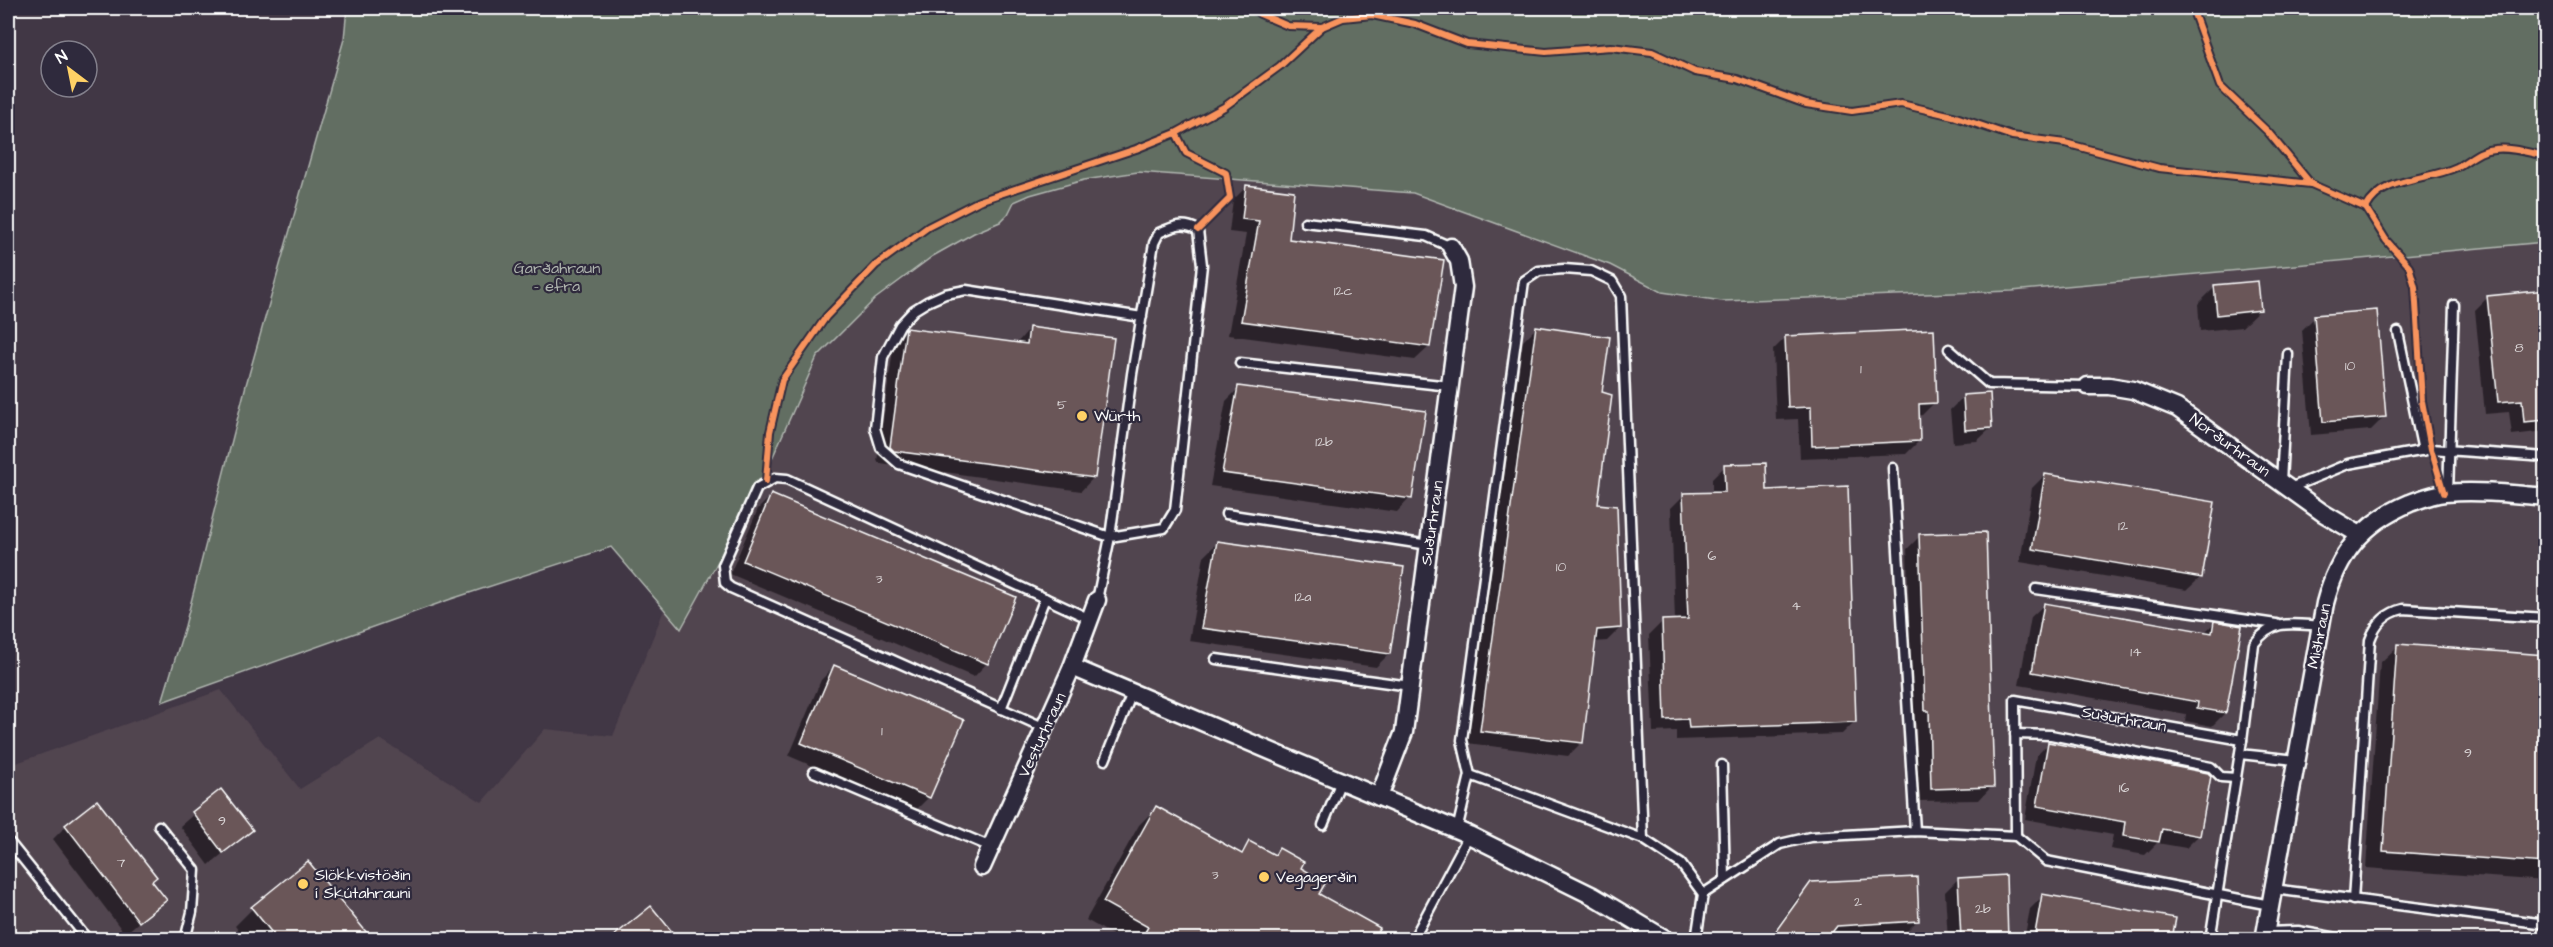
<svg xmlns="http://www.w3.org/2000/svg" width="2553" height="947" font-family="'Architects Daughter',sans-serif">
<rect width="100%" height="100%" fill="#413745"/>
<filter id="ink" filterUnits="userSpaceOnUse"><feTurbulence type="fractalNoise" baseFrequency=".0167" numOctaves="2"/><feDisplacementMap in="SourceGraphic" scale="12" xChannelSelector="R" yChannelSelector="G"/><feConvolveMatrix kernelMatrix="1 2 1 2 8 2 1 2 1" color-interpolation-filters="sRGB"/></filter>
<g filter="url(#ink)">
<polygon fill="#51444f" points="1138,172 1405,192 1621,247 1987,273 2012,291 2545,242 2545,939 8,939 8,766 221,690 300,789 380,739 482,802 545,729 613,736 708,501 795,404 817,357 875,299 933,256 974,233 1000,222 1008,214 1013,202 1030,195 1084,180"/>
<polygon fill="#626e62" stroke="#b0b6b0" stroke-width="1.5" points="347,8 2545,8 2545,242 2012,291 1722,301 1662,292 1610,265 1413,193 1138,172 1084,180 1030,195 1014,202 1008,214 1000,222 974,233 933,256 875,299 817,357 763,479 681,629 611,547 451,599 162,702 185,626 246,385 344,39"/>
<g fill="#0007">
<polygon points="1246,187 1287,240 1429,347 1415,360 1228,335 1246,234 1229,232 1233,200"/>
<polygon points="2215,287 2260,310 2242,327 2200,331 2198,304"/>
<polygon points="2546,291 2546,431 2512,435 2509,412 2485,414 2475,310 2488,297"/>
<polygon points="2315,317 2384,417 2371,430 2311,435 2302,330"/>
<polygon points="1536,328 1600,393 1597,505 1620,628 1607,641 1594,642 1581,743 1568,756 1467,743 1523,341"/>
<polygon points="907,329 1016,344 1029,329 1094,477 1081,491 880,463 877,461 894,343"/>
<polygon points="1786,337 1935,402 1922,415 1918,416 1919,441 1906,454 1800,458 1798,419 1776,420 1773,350"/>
<polygon points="1239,388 1410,498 1397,512 1210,486 1226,401"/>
<polygon points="1963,397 1991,428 1977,441 1953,443 1950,410"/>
<polygon points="1725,466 1765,491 1855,721 1842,734 1676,740 1676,731 1653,732 1649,635 1662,622 1675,621 1671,508 1684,495 1712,494 1712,479"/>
<polygon points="2045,475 2201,577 2187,590 2020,562 2032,488"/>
<polygon points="771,496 1014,598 987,663 974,677 730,574 758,509"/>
<polygon points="1920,536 1992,786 1979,800 1918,801 1916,723 1912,723 1907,549"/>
<polygon points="1217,543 1389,654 1376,667 1189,641 1204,556"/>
<polygon points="2045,604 2204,633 2214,623 2225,713 2212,726 2185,721 2186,714 2019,685 2031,617"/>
<polygon points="2398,646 2546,657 2546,881 2366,868 2380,663"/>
<polygon points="834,667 929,797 916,810 789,756 821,680"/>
<polygon points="2049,743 2199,835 2186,848 2157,843 2145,855 2110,849 2113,835 2025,819 2036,756"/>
<polygon points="221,791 251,830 209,865 180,826"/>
<polygon points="1156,808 1239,854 1249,843 1273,856 1279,850 1298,869 1317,895 1378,928 1371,940 1122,940 1086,920 1139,825"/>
<polygon points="66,826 151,881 165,899 125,934 53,839"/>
<polygon points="308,863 370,940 246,940 235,926 252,909"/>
<polygon points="2004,876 2007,940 1948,940 1945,892 1958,879"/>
<polygon points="1811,884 1917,921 1904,934 1825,940 1768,940 1798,897"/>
<polygon points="2043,896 2175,919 2171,940 2024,940 2030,909"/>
<polygon points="651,908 676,940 612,940"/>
</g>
<g fill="#6a5659" stroke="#fff" stroke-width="1.5">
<polygon points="1246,185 1294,191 1289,239 1444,260 1430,347 1241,321 1259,221 1242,219"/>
<polygon points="2258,281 2261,310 2217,315 2214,285"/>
<polygon points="2546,290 2546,420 2524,422 2522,400 2498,402 2487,296"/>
<polygon points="2377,310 2386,417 2323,422 2314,315"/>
<polygon points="1536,326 1610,337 1602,392 1612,395 1598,504 1617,506 1621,628 1597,630 1583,743 1480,731"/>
<polygon points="1029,327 1114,338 1095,478 894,451 890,447 906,328 1027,344"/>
<polygon points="1934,329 1937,403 1919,404 1920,441 1812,446 1811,407 1788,408 1785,336"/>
<polygon points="1238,386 1426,411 1412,499 1222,473"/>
<polygon points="1990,393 1992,428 1965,430 1963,395"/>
<polygon points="1766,463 1767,490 1848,486 1856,722 1689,728 1688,719 1665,720 1662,620 1688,619 1683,493 1725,492 1724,464"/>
<polygon points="2045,474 2215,502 2202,578 2032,549"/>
<polygon points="771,494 1016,597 988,664 743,561"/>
<polygon points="1986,532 1994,787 1931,789 1929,711 1925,711 1919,534"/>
<polygon points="1217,541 1404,567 1390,654 1201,628"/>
<polygon points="2044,603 2212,633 2214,621 2242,626 2226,713 2197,708 2198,702 2032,672"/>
<polygon points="2397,644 2546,655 2546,863 2383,851"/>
<polygon points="834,665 964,720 930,798 801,743"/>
<polygon points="2048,742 2208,773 2211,776 2200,836 2162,829 2159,842 2123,836 2125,822 2037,806"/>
<polygon points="221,789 253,830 223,853 192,812"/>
<polygon points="97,800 157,877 152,881 167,900 139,922 65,825"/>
<polygon points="1156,806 1242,854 1249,841 1275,855 1279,848 1304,862 1301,868 1326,882 1319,894 1380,928 1373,939 1141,939 1148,927 1103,902"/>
<polygon points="308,861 372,939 277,939 251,907"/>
<polygon points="2006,875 2008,939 1961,939 1958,878"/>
<polygon points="1917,877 1919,921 1837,926 1827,939 1770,939 1811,882"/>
<polygon points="2042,894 2176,918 2172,939 2034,939"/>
<polygon points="651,906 678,939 610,939"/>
</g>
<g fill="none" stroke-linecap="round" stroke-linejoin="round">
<defs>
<g id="lane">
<polyline points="1305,222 1426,236 1451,247"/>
<polyline points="2398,332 2423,451"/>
<polyline points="1949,349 1989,384 2088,386"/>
<polyline points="1240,363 1450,386"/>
<polyline points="1893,468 1915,831"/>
<polyline points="2281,482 2288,354"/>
<polyline points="2290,488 2348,464 2431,449 2546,457"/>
<polyline points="2448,493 2454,305"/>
<polyline points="1226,514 1429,545"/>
<polyline points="2036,589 2276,624"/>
<path d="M 1097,600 L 1110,537 L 1132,374 L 1154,243 L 1159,233 C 1174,226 1183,222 1198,230 L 1202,265 L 1175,510 L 1164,528 L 1110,537 L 899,464 L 881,448 L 875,428 L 883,357 L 900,325 L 914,310 L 927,302 L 945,294 L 966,290 L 1142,317"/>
<polyline points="1216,659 1410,686"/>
<polyline points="1001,709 1045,598"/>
<polyline points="1045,728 731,588 725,583 723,565 757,488 775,478 787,479 1090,619"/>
<polyline points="2015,734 2051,735 2211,767 2221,777 2236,778"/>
<polyline points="2240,754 2296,760"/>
<polyline points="1105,760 1132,693"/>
<polyline points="1722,765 1725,879"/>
<polyline points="814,772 991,847"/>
<polyline points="1470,775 1462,740 1524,281 1539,271 1564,269 1591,271 1612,281 1621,296 1643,839"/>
<polyline points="1323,825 1341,781"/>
<polyline points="159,826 195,870 192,912 185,940"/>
<polyline points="1457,830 1470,775 1643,839 1681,864 1703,894 1696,940"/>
<path d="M 2016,836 L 2015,700 L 2242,740 L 2254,644 C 2273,618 2292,624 2321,626"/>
<polyline points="8,845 10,843 88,940"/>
<polyline points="2273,889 2546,924"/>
<polyline points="1703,894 1780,844 1810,837 1915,831 2016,836 2046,861 2270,905"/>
<path d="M 2353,900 L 2370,640 C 2376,623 2386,613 2403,609 L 2546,618"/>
<polyline points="2266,932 2298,931 2349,940"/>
<polyline points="1413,940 1469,835"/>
<polyline points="2210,940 2242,740"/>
</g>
<g id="street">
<polyline points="2088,386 2109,386 2133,390 2177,408 2323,513 2360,535"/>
<polyline points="1072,667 1469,835 1593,896 1667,940"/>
<polyline points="1379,797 1404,732 1463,287 1459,261 1451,247"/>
<polyline points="982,867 1072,667 1097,600"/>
<path d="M 2264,940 L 2325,603 C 2338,554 2362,523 2410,503 C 2421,499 2433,494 2445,493 C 2478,490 2513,494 2546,497"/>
</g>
</defs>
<use href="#lane" stroke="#fff" stroke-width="13"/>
<use href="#street" stroke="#fff" stroke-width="21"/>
<use href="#lane" stroke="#2f2a3d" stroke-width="8"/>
<use href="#street" stroke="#2f2a3d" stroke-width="16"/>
<defs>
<g id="cycleway">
<polyline points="1252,8 1260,14 1288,26 1322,27 1343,18 1372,15 1415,24 1467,44 1546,52 1611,47 1652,52 1695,72 1737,79 1806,104 1852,111 1901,104 1953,116 2012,136 2065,143 2159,168 2311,184"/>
<polyline points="2192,8 2220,86 2268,132 2311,184 2366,208 2386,240 2409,266 2415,287 2422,401 2431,449 2444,493"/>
<polyline points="1176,133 1186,153 1226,173 1230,198 1198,230"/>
<path d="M 2366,208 C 2383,176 2427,181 2457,167 C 2470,160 2479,150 2494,149 C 2512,147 2529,153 2546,156"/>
<polyline points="766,481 770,432 782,380 826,317 876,265 928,227 979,201 1136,149 1176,133 1224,107 1280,66 1322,27"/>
</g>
</defs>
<use href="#cycleway" stroke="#2f2a3d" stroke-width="10"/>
<use href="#cycleway" stroke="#f8935d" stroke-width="6"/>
</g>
</g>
<g fill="#ffd166" stroke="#2f2a3d" stroke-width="2">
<circle cx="1082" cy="416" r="6"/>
<circle cx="1264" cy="877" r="6"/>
<circle cx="303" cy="884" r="6"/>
</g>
<g text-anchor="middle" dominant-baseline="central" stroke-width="4.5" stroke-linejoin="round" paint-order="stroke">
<g font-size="14" fill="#dad5d6">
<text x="1343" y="291">12c</text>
<text x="2519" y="348">8</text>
<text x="2350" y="366">10</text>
<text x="1861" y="369">1</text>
<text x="1062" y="405">5</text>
<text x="1324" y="442">12b</text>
<text x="2123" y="526">12</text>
<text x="1712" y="556">6</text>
<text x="1561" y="567">10</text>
<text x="879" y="579">3</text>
<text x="1303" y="597">12a</text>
<text x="1796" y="606">4</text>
<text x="2136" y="652">14</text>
<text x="882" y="731">1</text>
<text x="2468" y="753">9</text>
<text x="2124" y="788">16</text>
<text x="222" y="821">9</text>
<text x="121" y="863">7</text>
<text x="1215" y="875">3</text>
<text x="1858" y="902">2</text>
<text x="1983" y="909">2b</text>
</g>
<g font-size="16" fill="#b0b6b0" stroke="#2f2a3d">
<text x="557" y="268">Garðahraun<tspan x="557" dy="18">- efra</tspan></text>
</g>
<g font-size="16" fill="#fff" stroke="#2f2a3d" text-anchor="start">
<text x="1094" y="416">Würth</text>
<text x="315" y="875">Slökkvistöðin<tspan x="315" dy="18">í Skútahrauni</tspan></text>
<text x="1276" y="877">Vegagerðin</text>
</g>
<g font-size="16" fill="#fff" stroke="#2f2a3d">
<text transform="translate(2230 445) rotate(36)">Norðurhraun</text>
<text transform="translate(1432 523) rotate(-82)">Suðurhraun</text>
<text transform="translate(2319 636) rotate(-79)">Miðhraun</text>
<text transform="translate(2124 719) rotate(10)">Suðurhraun</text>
<text transform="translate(1042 735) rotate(-65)">Vesturhraun</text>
</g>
</g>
<rect width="2553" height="947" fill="none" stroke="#2f2a3d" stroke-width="30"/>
<rect x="15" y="15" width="2523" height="917" fill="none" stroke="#fff" stroke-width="2" filter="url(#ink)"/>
<g transform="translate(69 69) rotate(328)"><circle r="28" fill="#2f2a3d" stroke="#827f8b" stroke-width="1.5"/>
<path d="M0-4.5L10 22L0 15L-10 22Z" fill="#ffd166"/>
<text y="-9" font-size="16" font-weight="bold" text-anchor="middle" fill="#ffffff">N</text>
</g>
</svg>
